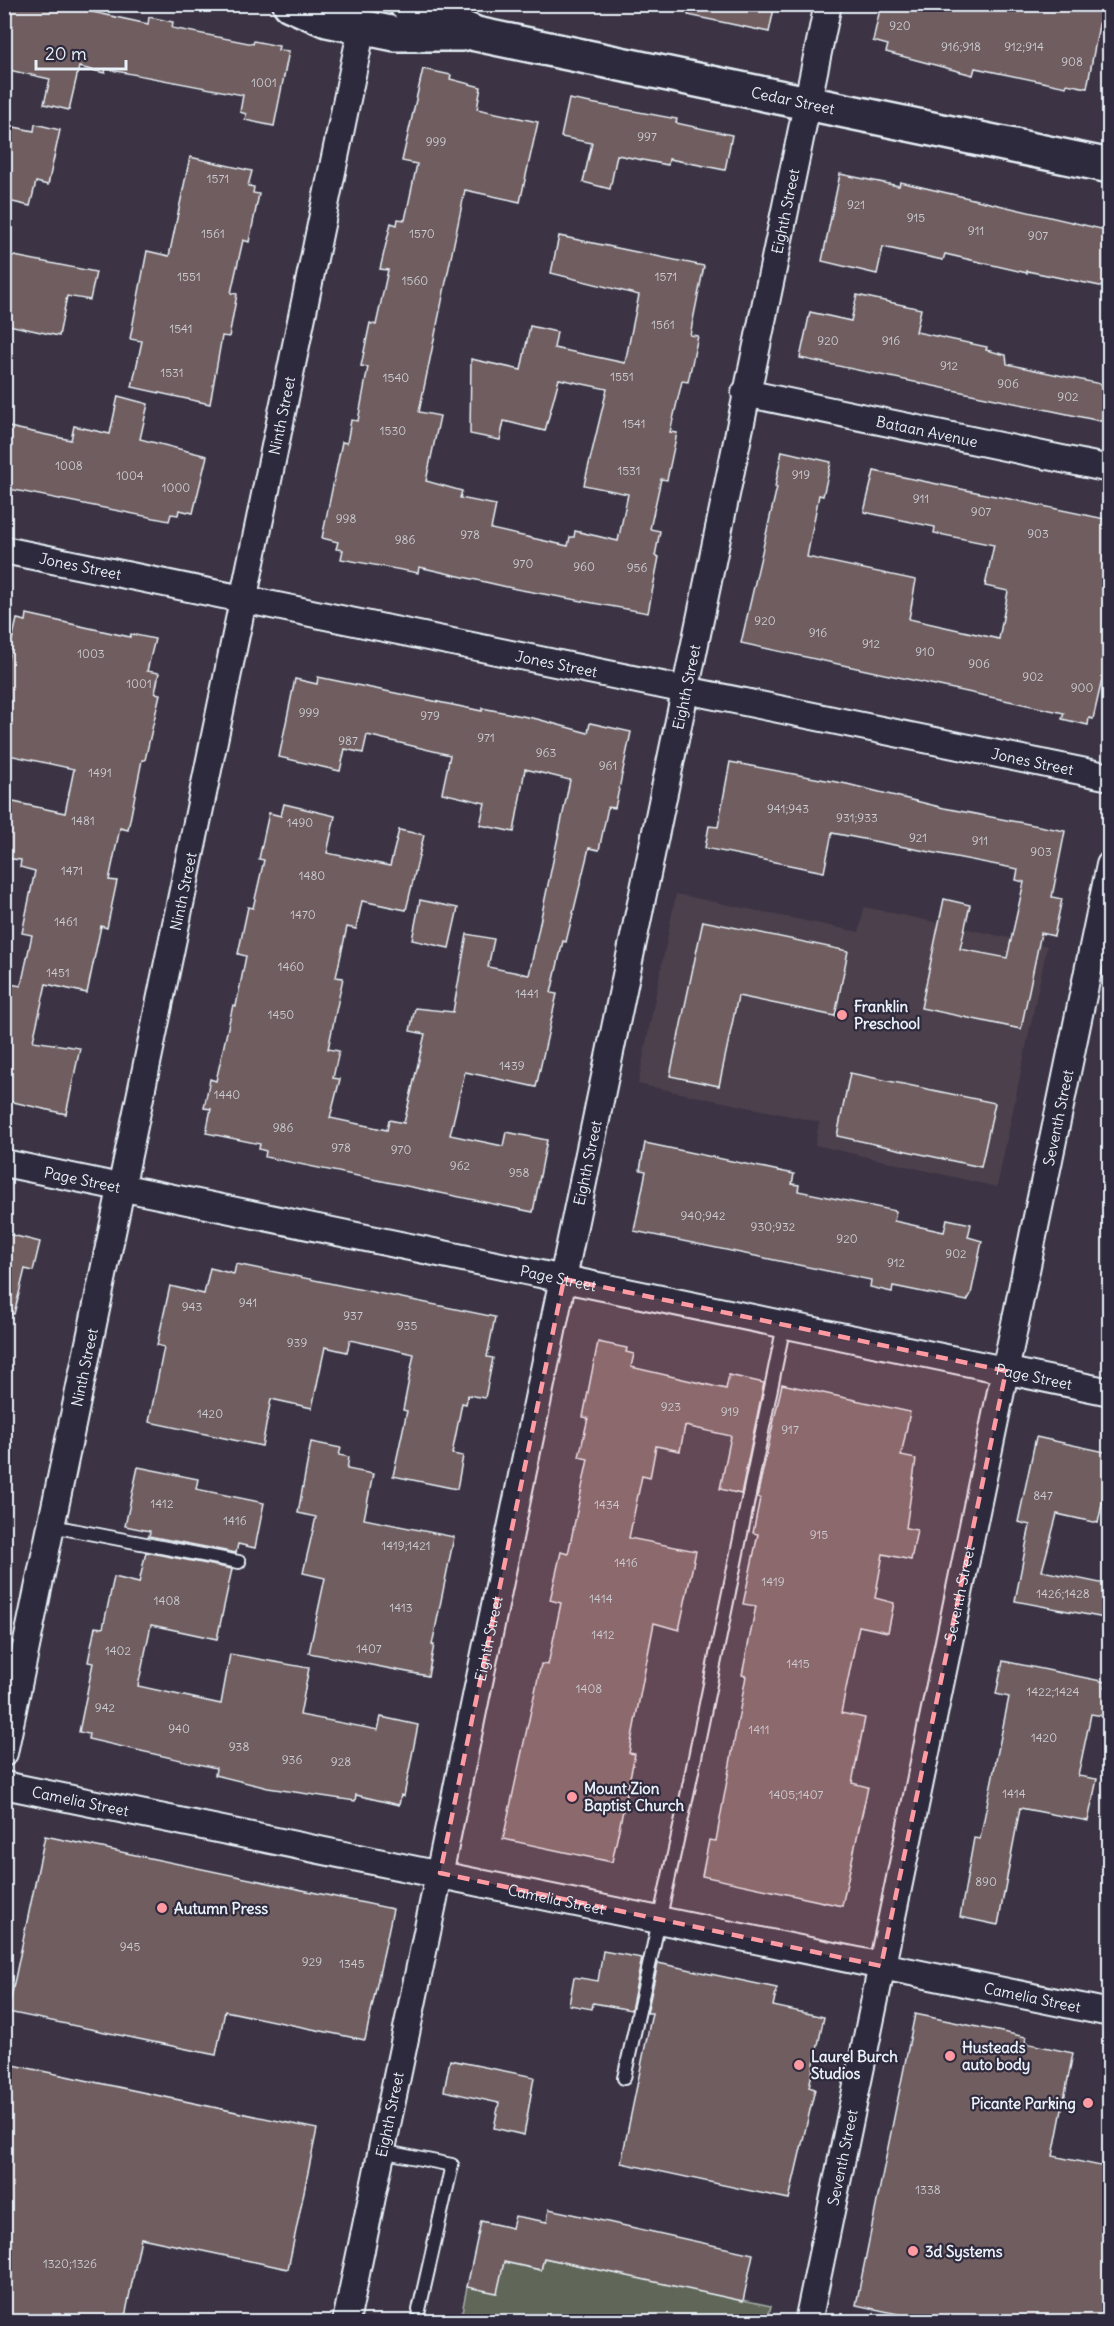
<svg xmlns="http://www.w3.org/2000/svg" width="1114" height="2326" font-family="Delius,sans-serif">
<rect width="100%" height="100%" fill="#3c3444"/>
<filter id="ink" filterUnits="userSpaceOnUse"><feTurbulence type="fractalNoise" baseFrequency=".0167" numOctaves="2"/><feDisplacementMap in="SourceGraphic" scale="12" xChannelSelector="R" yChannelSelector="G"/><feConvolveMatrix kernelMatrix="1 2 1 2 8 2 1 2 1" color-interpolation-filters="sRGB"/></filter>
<g filter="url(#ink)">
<polygon fill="#4c404c" points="676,894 859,932 864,907 1047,946 997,1187 815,1145 819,1122 638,1084"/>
<polygon fill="#616658" stroke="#a4aca8" stroke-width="1.5" points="544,2258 771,2306 767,2322 454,2322 461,2317 467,2287 504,2262 541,2270"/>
<g fill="#705d5e" stroke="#e8f1f8" stroke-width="1.5">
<polygon points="4,4 84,4 83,10 148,24 149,17 173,22 172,28 253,44 254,41 279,46 278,50 289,51 274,126 245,120 246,114 240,112 243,95 106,69 105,73 79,67 69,110 44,104 50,79 4,69"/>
<polygon points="690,4 775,4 769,32 688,15"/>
<polygon points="881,4 1103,4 1087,88 1067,84 1066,87 975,68 973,75 886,52 888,45 873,41"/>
<polygon points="423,69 451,75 450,79 481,87 477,109 538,122 520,202 465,190 419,412 440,416 426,481 462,491 460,498 496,505 491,529 568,546 570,537 574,537 575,531 618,541 628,494 584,485 607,389 559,379 545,431 504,421 500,440 470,434 471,359 521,370 530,326 557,332 554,348 625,363 639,295 551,273 559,236 704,266 690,335 698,336 688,382 682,381 670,432 677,433 667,480 661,479 650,529 660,531 655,556 659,557 648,613 516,589 419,567 418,573 341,559 343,550 336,549 338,542 322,538 342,442 347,443 351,420 358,421 368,367 361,366 370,323 376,325 388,270 380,269 391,223 397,225 398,219 405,220 417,164 402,161"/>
<polygon points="569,99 677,119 676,123 732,135 725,170 669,159 668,165 617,155 610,189 583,182 592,143 561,137"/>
<polygon points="35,124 60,130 48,185 36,182 30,206 4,200 4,125 34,131"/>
<polygon points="190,157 252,171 248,186 254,187 253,193 259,194 249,242 243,240 231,293 237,294 229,337 222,336 210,404 132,387 142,341 130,339 147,251 169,256"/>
<polygon points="840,174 899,186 900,182 1110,231 1110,288 1027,271 1027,273 945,254 943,260 883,247 877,274 822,261"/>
<polygon points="4,254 96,272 90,300 67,296 59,336 4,324"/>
<polygon points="857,295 921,309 916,332 987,347 986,350 1006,355 1007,364 1110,386 1110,423 800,358 810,312 851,321"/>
<polygon points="118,396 148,404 140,439 207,456 193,513 179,510 178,515 171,514 169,521 4,488 4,426 71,440 74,426 110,434"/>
<polygon points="782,451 831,462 823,496 819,495 807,557 916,580 909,619 999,639 1008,591 985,586 994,545 934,533 935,527 864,512 874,471 1110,520 1110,645 1093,719 1089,718 1088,725 1062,719 1064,713 741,643 777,487 775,487"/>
<polygon points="27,614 130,637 131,634 155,639 147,671 159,673 155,693 160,694 145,760 142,760 128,830 120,828 109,880 117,881 107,928 101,926 87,993 46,984 33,1041 80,1048 66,1114 4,1100 4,983 21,986 32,935 22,933 35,871 20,867 21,860 4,858 4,800 65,813 74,769 4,754 4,675 17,619 26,621"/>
<polygon points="318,677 482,711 482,708 537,719 588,733 590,723 631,732 615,808 608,807 599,850 589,848 566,942 563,941 551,993 557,994 536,1087 465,1072 450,1135 503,1146 506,1132 547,1140 533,1212 265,1157 266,1151 259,1149 260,1144 206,1133 211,1109 204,1108 210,1079 216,1081 233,1005 236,1006 246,956 238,954 248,907 253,908 264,860 259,859 269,813 281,816 284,804 335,816 327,853 390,866 399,830 424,835 406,910 362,901 356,929 347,927 336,977 343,978 328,1049 339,1051 333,1078 340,1079 330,1118 387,1130 389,1120 404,1123 425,1034 410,1031 415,1008 453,1012 467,934 494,939 488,967 529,975 570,780 525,769 514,832 480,825 485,803 442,793 450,755 367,735 363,753 345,749 340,771 279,757 295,679 317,684"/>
<polygon points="730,762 847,784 944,808 1065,831 1052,897 1062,899 1054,936 1041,933 1021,1029 921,1008 944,899 970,905 960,949 1007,958 1024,882 1016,880 1018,869 832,833 824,872 705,848 709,826 718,827"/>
<polygon points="420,900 458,908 449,948 412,940"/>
<polygon points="703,921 848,951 835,1016 738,996 719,1086 670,1076"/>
<polygon points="850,1073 995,1103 981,1167 837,1136"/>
<polygon points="645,1143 794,1174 792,1184 799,1185 798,1191 896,1211 894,1221 944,1232 947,1219 971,1224 968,1237 982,1241 971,1294 967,1301 893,1286 892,1292 870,1287 871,1280 634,1231 646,1171 640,1170"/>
<polygon points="4,1233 40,1242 33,1271 25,1269 14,1314 4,1313"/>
<polygon points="236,1264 495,1317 487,1357 493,1358 485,1398 468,1395 466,1404 462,1403 452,1454 463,1456 457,1489 393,1476 407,1411 403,1410 414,1354 350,1340 347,1352 325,1347 312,1408 271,1399 262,1446 149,1422 164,1347 157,1345 170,1286 204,1294 210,1268 234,1274"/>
<polygon points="598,1342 627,1348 626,1352 634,1354 631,1367 726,1389 729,1375 764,1383 741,1494 720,1489 731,1436 685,1426 680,1451 656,1446 650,1478 642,1476 629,1538 696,1551 679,1630 654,1623 629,1753 635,1754 612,1862 503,1839 541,1664 548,1665 561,1603 550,1600 561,1552 568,1554 588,1459 579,1457 588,1418 583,1417"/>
<polygon points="782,1384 910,1412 901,1456 916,1459 906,1528 917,1530 911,1560 883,1554 875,1598 894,1603 888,1632 859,1626 841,1713 865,1718 852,1783 868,1787 842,1906 702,1876 709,1840 716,1841 746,1676 742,1675 756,1606 743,1604 758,1534 753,1533 760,1498 757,1497"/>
<polygon points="1036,1437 1110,1453 1110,1486 1106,1485 1098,1523 1057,1514 1042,1571 1110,1585 1110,1619 1015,1601 1030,1525 1018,1522"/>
<polygon points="311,1442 341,1448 339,1455 349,1457 347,1469 373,1474 364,1519 454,1537 432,1645 434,1645 428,1676 309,1653 325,1578 303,1573 316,1517 298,1513"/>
<polygon points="138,1467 198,1479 196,1489 264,1503 255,1548 238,1544 236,1553 149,1536 150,1531 125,1526"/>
<polygon points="146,1552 232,1569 217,1639 151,1625 138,1686 221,1704 230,1654 309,1668 300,1715 378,1730 381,1717 418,1725 404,1796 401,1795 399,1805 356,1795 355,1801 268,1788 215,1775 216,1768 88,1739 89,1734 79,1732 93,1663 88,1662 95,1627 103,1628 114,1577 139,1583"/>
<polygon points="1003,1661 1106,1682 1104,1687 1110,1688 1110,1717 1091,1714 1078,1776 1097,1779 1088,1821 1020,1808 998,1925 960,1917 974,1838 980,1839 1009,1697 996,1694"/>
<polygon points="45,1836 393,1909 365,2040 225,2011 216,2055 8,2012"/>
<polygon points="603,1951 642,1958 631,2010 593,2003 592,2009 569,2005 574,1977 598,1981"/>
<polygon points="658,1963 777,1988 773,2006 824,2017 809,2087 815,2089 789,2199 621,2163 652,2013 647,2013"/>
<polygon points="915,2014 1026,2037 1025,2043 1073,2053 1053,2156 1110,2168 1110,2322 935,2322 856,2305"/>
<polygon points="450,2060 534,2077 524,2135 494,2128 499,2103 444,2091"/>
<polygon points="4,2063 317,2129 288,2269 141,2238 124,2322 4,2322"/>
<polygon points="549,2209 753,2254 743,2301 544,2258 541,2270 504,2262 497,2293 467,2287 481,2221 512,2228 515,2216 547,2222"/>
</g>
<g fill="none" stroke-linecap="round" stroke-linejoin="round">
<defs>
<g id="lane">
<polyline points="52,1526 239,1562"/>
<polyline points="624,2078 688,1791 784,1325"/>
<polyline points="381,2151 452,2165 419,2310"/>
</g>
<g id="street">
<path id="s1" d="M 745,393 L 1110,469"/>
<path id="s2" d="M 4,550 L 1110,777"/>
<path id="s3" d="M 4,1163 L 1110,1392"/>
<path id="s4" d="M 4,1753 L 362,27"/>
<path id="s5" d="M 4,1785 L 1110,2013"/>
<path id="s6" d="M 346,2322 L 828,4"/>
<path id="s7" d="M 808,2322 L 1110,865"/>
</g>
<g id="secondary">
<polyline points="290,4 327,20 395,34 462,34"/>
<path id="s8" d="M 406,4 L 476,34 L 1110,166"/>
</g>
</defs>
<use href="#lane" stroke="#e8f1f8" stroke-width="16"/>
<use href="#street" stroke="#e8f1f8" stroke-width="30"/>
<use href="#secondary" stroke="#e8f1f8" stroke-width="38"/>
<use href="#lane" stroke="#2f2a3d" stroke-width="12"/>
<use href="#street" stroke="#2f2a3d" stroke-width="26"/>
<use href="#secondary" stroke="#2f2a3d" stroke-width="33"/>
</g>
</g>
<path fill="#ff9aa2" fill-opacity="0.2" stroke="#ff9aa2" stroke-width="4.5" stroke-dasharray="12 8" stroke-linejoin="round" d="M 564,1279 L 1006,1371 L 881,1966 L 440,1873 Z"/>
<g fill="#ff9aa2" stroke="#2f2a3d" stroke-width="2">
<circle cx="842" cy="1015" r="6"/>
<circle cx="572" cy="1797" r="6"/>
<circle cx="162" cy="1908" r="6"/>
<circle cx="950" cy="2056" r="6"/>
<circle cx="799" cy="2065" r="6"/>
<circle cx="1088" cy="2103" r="6"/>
<circle cx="913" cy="2251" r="6"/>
</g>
<g text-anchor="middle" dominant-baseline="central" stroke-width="4.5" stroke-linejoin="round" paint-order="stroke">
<g font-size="12" fill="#caccd2">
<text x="900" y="25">920</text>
<text x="961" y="46">916;918</text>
<text x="1024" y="46">912;914</text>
<text x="1072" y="61">908</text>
<text x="264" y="82">1001</text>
<text x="647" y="136">997</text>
<text x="436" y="141">999</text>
<text x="218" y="178">1571</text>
<text x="856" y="204">921</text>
<text x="916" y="217">915</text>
<text x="976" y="230">911</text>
<text x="213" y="233">1561</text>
<text x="422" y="233">1570</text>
<text x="1038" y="235">907</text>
<text x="189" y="276">1551</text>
<text x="666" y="276">1571</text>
<text x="415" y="280">1560</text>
<text x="663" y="324">1561</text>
<text x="181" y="328">1541</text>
<text x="828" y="340">920</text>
<text x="891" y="340">916</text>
<text x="949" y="365">912</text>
<text x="172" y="372">1531</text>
<text x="622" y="376">1551</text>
<text x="396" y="377">1540</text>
<text x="1008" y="383">906</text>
<text x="1068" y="396">902</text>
<text x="634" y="423">1541</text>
<text x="393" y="430">1530</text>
<text x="69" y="465">1008</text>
<text x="629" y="470">1531</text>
<text x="801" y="474">919</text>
<text x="130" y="475">1004</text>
<text x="176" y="487">1000</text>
<text x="921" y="498">911</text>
<text x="981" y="511">907</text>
<text x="346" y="518">998</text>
<text x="1038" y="533">903</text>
<text x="470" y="534">978</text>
<text x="405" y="539">986</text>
<text x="523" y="563">970</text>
<text x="584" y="566">960</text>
<text x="637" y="567">956</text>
<text x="765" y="620">920</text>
<text x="818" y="632">916</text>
<text x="871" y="643">912</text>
<text x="925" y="651">910</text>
<text x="91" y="653">1003</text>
<text x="979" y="663">906</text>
<text x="1033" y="676">902</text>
<text x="139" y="683">1001</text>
<text x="1082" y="687">900</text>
<text x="309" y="712">999</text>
<text x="430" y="715">979</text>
<text x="486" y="737">971</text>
<text x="348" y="740">987</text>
<text x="546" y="752">963</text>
<text x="608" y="765">961</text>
<text x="100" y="772">1491</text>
<text x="788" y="808">941;943</text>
<text x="857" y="817">931;933</text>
<text x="83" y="820">1481</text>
<text x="300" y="822">1490</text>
<text x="918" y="837">921</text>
<text x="980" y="840">911</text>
<text x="1041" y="851">903</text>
<text x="72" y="870">1471</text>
<text x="312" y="875">1480</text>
<text x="303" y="914">1470</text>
<text x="66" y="921">1461</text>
<text x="291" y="966">1460</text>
<text x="58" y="972">1451</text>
<text x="527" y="993">1441</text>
<text x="281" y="1014">1450</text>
<text x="512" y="1065">1439</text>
<text x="227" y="1094">1440</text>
<text x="283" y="1127">986</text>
<text x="341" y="1147">978</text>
<text x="401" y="1149">970</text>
<text x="460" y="1165">962</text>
<text x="519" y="1172">958</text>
<text x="703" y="1215">940;942</text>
<text x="773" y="1226">930;932</text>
<text x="847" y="1238">920</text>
<text x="956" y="1253">902</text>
<text x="896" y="1262">912</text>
<text x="248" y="1302">941</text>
<text x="192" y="1306">943</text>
<text x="353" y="1315">937</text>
<text x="407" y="1325">935</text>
<text x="297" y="1342">939</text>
<text x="671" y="1406">923</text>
<text x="730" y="1411">919</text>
<text x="210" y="1413">1420</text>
<text x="790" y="1429">917</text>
<text x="1043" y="1495">847</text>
<text x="162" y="1503">1412</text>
<text x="607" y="1504">1434</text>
<text x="235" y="1520">1416</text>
<text x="819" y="1534">915</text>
<text x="406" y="1545">1419;1421</text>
<text x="626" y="1562">1416</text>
<text x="773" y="1581">1419</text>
<text x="1063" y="1593">1426;1428</text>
<text x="601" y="1598">1414</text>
<text x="167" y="1600">1408</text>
<text x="401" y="1607">1413</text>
<text x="603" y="1634">1412</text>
<text x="369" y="1648">1407</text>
<text x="118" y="1650">1402</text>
<text x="798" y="1663">1415</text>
<text x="589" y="1688">1408</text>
<text x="1053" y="1691">1422;1424</text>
<text x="105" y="1707">942</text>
<text x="179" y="1728">940</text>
<text x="759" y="1729">1411</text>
<text x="1044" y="1737">1420</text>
<text x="239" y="1746">938</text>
<text x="292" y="1759">936</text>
<text x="341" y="1761">928</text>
<text x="1014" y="1793">1414</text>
<text x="796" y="1794">1405;1407</text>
<text x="986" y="1881">890</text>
<text x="130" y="1946">945</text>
<text x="312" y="1961">929</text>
<text x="352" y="1963">1345</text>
<text x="928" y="2189">1338</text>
<text x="70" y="2263">1320;1326</text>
</g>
<g font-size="15" fill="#e8f1f8" stroke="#2f2a3d">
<text stroke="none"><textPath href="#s8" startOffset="400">Cedar Street</textPath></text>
<text stroke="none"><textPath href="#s6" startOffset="2156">Eighth Street</textPath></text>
<text stroke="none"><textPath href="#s4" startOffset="1366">Ninth Street</textPath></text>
<text stroke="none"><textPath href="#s1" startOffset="186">Bataan Avenue</textPath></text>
<text stroke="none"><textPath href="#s2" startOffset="78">Jones Street</textPath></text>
<text stroke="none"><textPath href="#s2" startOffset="564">Jones Street</textPath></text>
<text stroke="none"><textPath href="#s6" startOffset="1670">Eighth Street</textPath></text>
<text stroke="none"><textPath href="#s2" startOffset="1050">Jones Street</textPath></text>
<text stroke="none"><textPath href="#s4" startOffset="880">Ninth Street</textPath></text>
<text stroke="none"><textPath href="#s7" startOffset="1230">Seventh Street</textPath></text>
<text stroke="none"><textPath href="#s6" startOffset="1184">Eighth Street</textPath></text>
<text stroke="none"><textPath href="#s3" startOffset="80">Page Street</textPath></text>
<text stroke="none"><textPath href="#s3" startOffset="566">Page Street</textPath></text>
<text stroke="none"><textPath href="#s4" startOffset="394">Ninth Street</textPath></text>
<text stroke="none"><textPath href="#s3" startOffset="1052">Page Street</textPath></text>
<text stroke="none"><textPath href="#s7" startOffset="744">Seventh Street</textPath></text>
<text stroke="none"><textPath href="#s6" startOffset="698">Eighth Street</textPath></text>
<text stroke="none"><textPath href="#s5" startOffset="78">Camelia Street</textPath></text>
<text stroke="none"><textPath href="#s5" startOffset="564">Camelia Street</textPath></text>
<text stroke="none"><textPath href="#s5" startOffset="1050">Camelia Street</textPath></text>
<text stroke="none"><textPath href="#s6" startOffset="212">Eighth Street</textPath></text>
<text stroke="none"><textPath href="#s7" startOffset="168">Seventh Street</textPath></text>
</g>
<g font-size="15" font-weight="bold" fill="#e8f1f8" stroke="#2f2a3d" text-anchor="start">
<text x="854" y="1006">Franklin<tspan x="854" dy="17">Preschool</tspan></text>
<text x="584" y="1788">Mount Zion<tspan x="584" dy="17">Baptist Church</tspan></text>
<text x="174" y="1908">Autumn Press</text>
<text x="962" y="2047">Husteads<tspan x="962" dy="17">auto body</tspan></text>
<text x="811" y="2056">Laurel Burch<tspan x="811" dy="17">Studios</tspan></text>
<text x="1076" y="2103" text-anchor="end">Picante Parking</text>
<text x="925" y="2251">3d Systems</text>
</g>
</g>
<rect width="1114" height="2326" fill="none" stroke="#2f2a3d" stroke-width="24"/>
<rect x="12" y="12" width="1090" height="2302" fill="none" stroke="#e8f1f8" stroke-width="2" filter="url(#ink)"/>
<path d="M36 60v9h90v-9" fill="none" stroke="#e8f1f8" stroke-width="3"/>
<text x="45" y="60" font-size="18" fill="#e8f1f8" stroke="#2f2a3d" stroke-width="4.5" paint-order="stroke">20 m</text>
</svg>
